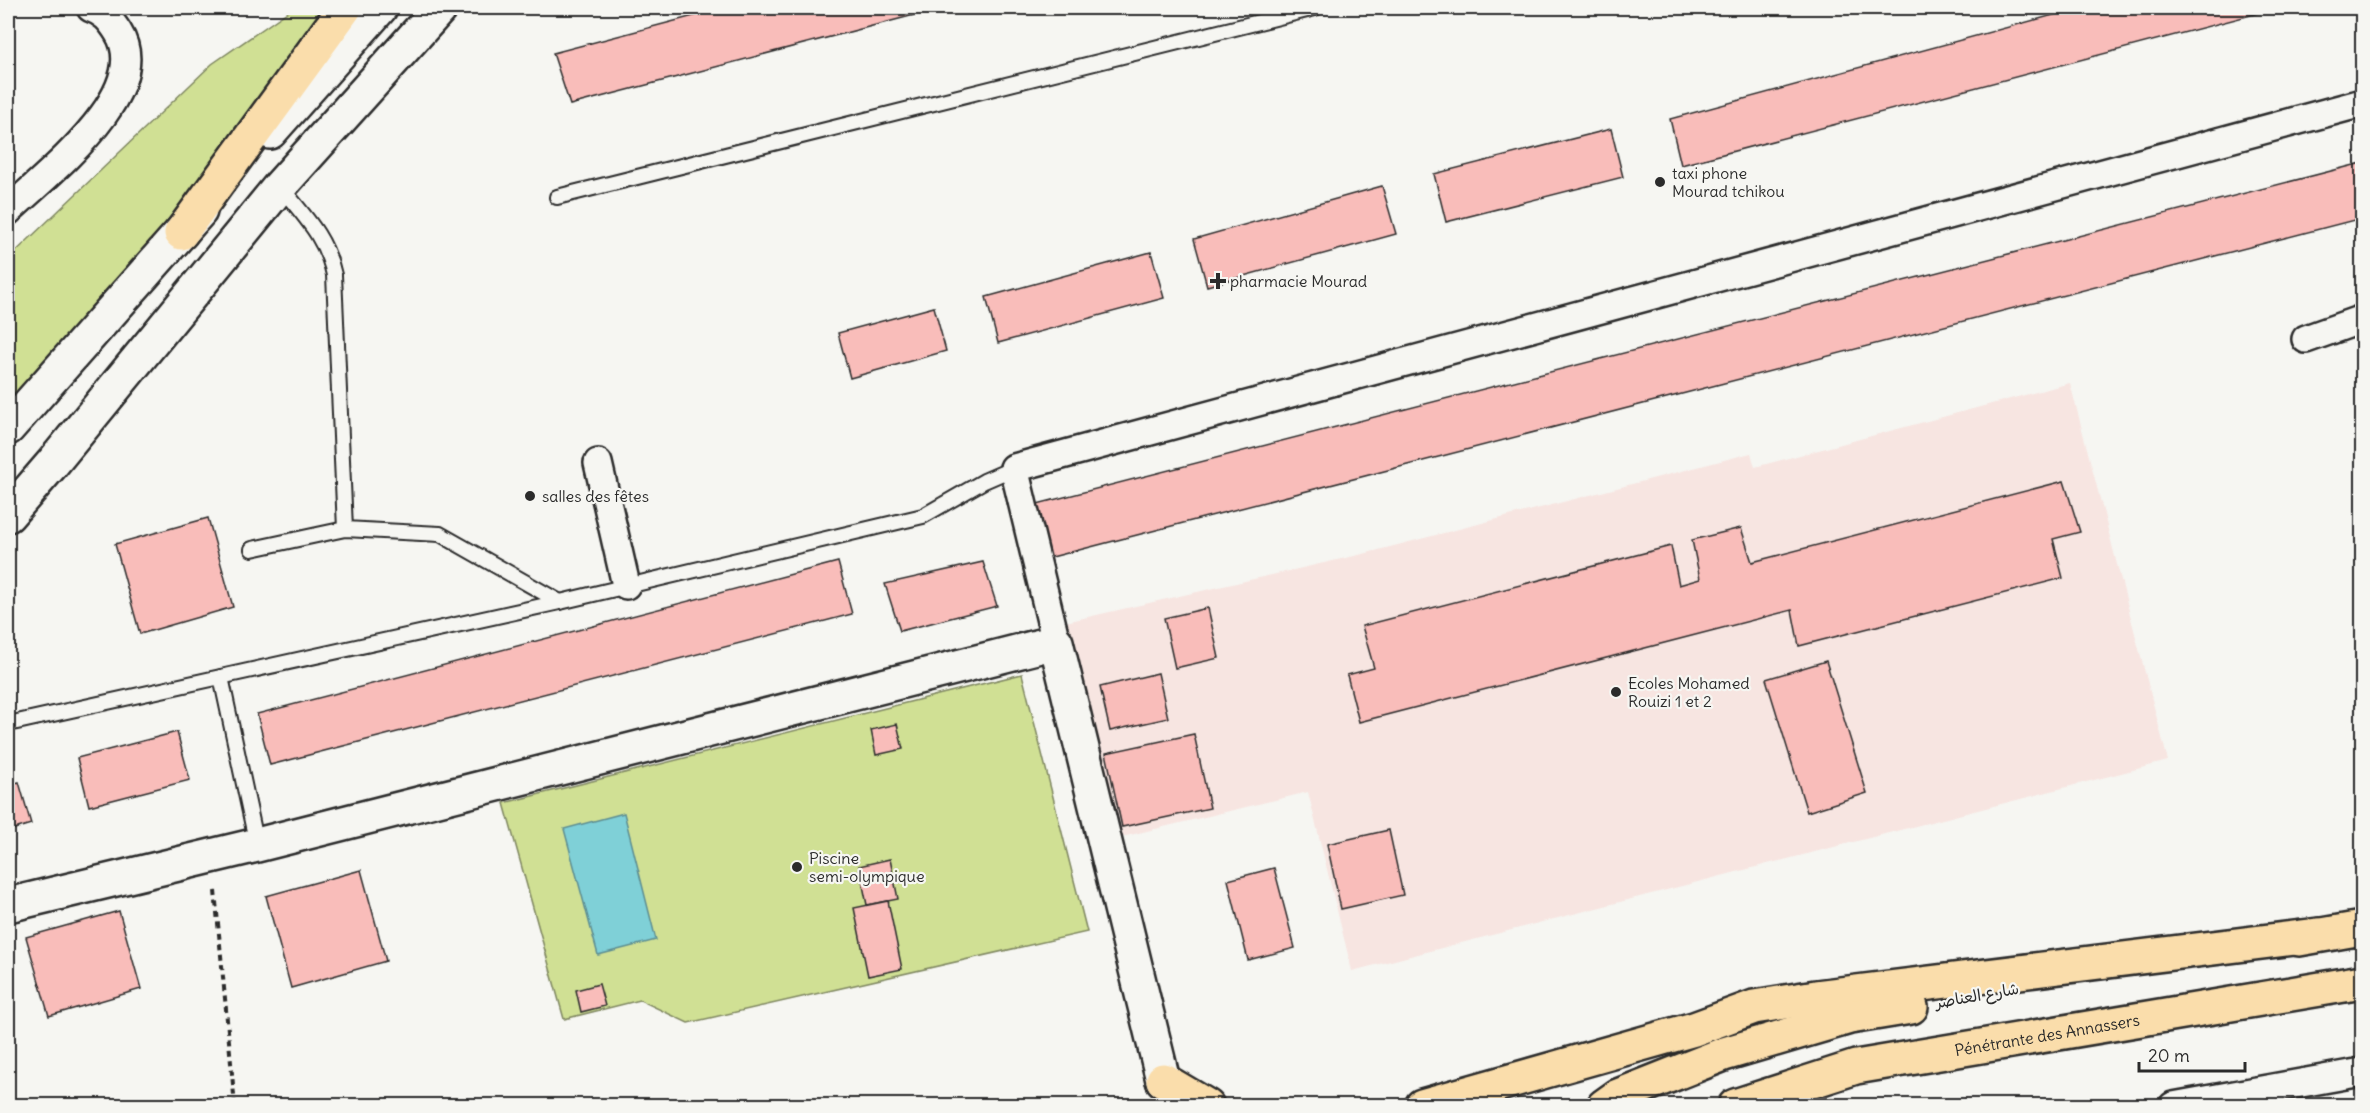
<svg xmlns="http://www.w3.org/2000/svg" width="2370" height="1113" font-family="Delius,'Playpen Sans Arabic',sans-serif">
<rect width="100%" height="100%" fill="#f6f6f2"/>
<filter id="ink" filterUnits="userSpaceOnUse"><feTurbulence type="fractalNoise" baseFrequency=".0167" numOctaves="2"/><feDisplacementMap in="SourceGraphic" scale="12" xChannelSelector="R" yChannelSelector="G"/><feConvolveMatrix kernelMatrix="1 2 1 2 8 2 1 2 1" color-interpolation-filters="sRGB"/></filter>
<g filter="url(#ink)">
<polygon fill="#f7e5e1" points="2070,383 2168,761 1352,971 1308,792 1114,839 1066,622 1363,554 1751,453 1755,467"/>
<g fill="#d0e094" stroke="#7e8660" stroke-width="1.5">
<polygon points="293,8 365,8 8,411 8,259 212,64"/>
<polygon points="1022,674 1087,932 688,1023 640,1000 564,1019 504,803"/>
</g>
<polygon fill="#7fd0d7" stroke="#5d8e92" stroke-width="1.5" points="624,813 656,940 598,955 564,829"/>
<g fill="#f9bdba" stroke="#2b2b2b" stroke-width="1.5">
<polygon points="724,8 941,8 570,105 553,53"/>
<polygon points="2079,8 2274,8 2274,9 1681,165 1670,119"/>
<polygon points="1611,129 1623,177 1446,222 1434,174"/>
<polygon points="2362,163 2362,218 1048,558 1037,504"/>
<polygon points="1382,186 1396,234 1207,286 1194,239"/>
<polygon points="1151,252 1164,298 998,343 986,297"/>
<polygon points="934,307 946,351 850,378 838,333"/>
<polygon points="2064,481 2080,532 2053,539 2063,578 1799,646 1792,610 1359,722 1347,675 1374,668 1362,626 1671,546 1679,585 1700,579 1692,540 1741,528 1752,562"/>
<polygon points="208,518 233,607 140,634 115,544"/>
<polygon points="838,562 852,614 270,765 257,714"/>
<polygon points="983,562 997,606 900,631 885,584"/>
<polygon points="1208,608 1219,658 1175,668 1164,618"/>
<polygon points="1826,661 1867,793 1807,812 1766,679"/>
<polygon points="1158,673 1168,718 1110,731 1100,687"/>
<polygon points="897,724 903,749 876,755 871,730"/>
<polygon points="177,732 190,780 89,806 77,758"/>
<polygon points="1194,734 1210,808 1122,827 1106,753"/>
<polygon points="19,782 31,824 8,831 8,785"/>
<polygon points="1389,830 1403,895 1341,909 1327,844"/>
<polygon points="890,859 898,899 867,905 859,866"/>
<polygon points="1274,868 1295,948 1248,960 1228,880"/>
<polygon points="361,870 386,961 291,988 266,896"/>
<polygon points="888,901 902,969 868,976 854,908"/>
<polygon points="119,911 141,989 49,1016 26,937"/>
<polygon points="599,984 605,1006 581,1012 576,990"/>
</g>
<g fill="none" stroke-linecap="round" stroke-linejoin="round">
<defs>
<g id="service">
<path d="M 280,186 C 304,216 326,237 334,275 L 345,529"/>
<polyline points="557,197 1315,8"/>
<polyline points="252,549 345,529 440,534 560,602"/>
<polyline points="221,677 257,845"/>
<polyline points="8,724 560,602 923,516 984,481 1014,468"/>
</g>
<g id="minor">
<path d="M 8,211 C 45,175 156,92 118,32 C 111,21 104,12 91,8"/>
<polyline points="2306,339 2362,319"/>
<polyline points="598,463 626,585"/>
<polyline points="1056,642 1014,468 2362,103"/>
<polyline points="2173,1106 2362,1072"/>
</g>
<polyline id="tertiary" points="8,905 257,845 1056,642 1163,1080"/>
<g id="secondary">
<polyline points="270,132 380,8"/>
<polyline points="8,428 200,211"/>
<polyline points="8,515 52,464 280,186 440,8"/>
</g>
<g id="trunk">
<polyline points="181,233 345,8"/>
<polyline points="2299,939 2362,928"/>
<polyline points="1163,1080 1207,1106"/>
<polyline points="1422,1106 1694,1029 1754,1007 1816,997 2319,935"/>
<polyline points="1604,1106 1618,1096 1724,1054 1850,1017 1911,1007"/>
<path id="s1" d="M 1735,1106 L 1856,1067 L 2362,982"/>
</g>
</defs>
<use href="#service" stroke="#2b2b2b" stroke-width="18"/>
<use href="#minor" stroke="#2b2b2b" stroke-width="32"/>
<use href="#tertiary" stroke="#2b2b2b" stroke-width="38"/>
<use href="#secondary" stroke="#2b2b2b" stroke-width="38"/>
<use href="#trunk" stroke="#2b2b2b" stroke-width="38"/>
<polyline stroke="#2b2b2b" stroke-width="4" stroke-dasharray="6 4.5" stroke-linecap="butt" points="215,891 235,1106"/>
<use href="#service" stroke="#f6f6f2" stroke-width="14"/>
<use href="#minor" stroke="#f6f6f2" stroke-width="27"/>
<use href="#tertiary" stroke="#f6f6f2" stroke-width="33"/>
<use href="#secondary" stroke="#f6f6f2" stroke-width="33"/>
<use href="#trunk" stroke="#faddab" stroke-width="33"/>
</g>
</g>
<g fill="#2b2b2b" stroke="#f6f6f2" stroke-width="2">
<circle cx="1660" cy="182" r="6"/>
<path d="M1215 272h6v6h6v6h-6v6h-6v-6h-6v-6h6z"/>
<circle cx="530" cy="496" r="6"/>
<circle cx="1616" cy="692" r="6"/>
<circle cx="797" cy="867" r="6"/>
</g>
<g text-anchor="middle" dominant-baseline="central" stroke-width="4.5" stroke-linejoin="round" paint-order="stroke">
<g font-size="16" fill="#2b2b2b" stroke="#f6f6f2" text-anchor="start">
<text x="1672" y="173">taxi phone<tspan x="1672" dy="18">Mourad tchikou</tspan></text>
<text x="1230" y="281">pharmacie Mourad</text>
<text x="542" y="496">salles des fêtes</text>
<text x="1628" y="683">Ecoles Mohamed<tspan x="1628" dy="18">Rouizi 1 et 2</tspan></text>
<text x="809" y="858">Piscine<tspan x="809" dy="18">semi-olympique</tspan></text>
</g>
<g font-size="16" fill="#2b2b2b" stroke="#f6f6f2">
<text transform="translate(1977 995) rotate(-10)">شارع العناصر</text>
<text stroke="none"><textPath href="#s1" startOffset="321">Pénétrante des Annassers</textPath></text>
</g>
</g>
<rect width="2370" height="1113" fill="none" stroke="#f6f6f2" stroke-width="30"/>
<rect x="15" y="15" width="2340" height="1083" fill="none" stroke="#2b2b2b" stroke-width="2" filter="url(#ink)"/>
<path d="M2139 1062v9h106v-9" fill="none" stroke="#2b2b2b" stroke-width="3"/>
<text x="2148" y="1062" font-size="18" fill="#2b2b2b" stroke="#f6f6f2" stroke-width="4.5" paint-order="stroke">20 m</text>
</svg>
